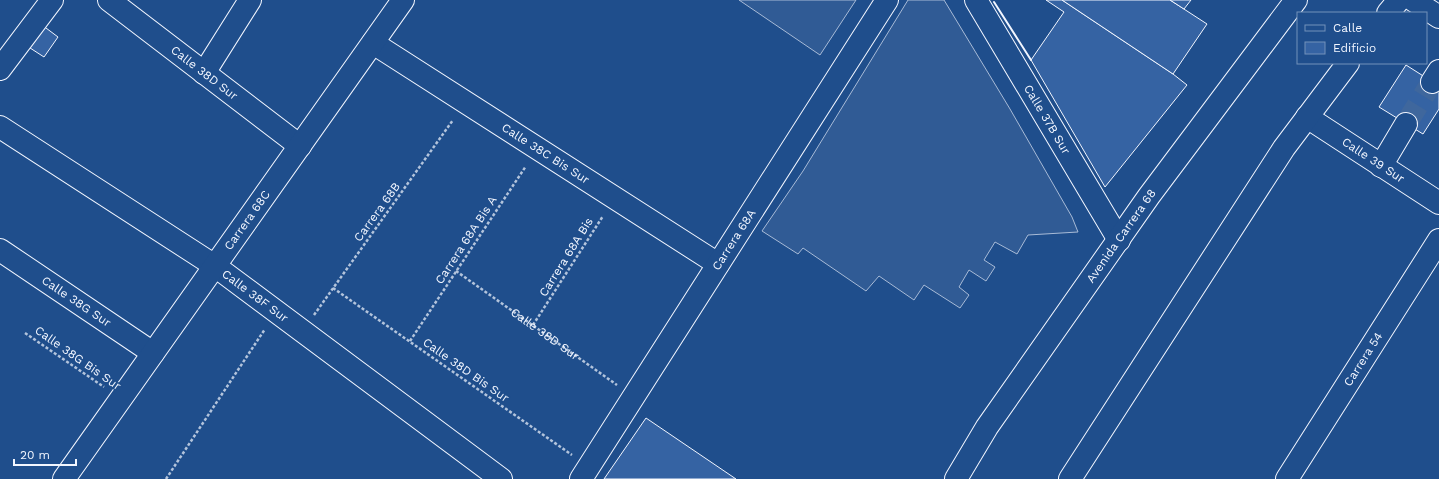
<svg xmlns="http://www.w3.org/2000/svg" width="1439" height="479" font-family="'Work Sans',sans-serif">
<rect width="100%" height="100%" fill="#1f4e8c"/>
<g fill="#305b95" stroke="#a8bbd7">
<polygon points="739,0 856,0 820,55"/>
<polygon points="908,0 944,0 1010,109 1072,217 1078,232 1028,235 1017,254 995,242 984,260 995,267 986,281 969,270 959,287 969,295 960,308 924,285 914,300 879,276 866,291 803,248 798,254 762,231 803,171"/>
</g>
<g fill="#3563a3" stroke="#f2f6ff">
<polygon points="1046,0 1062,0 1173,74 1187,85 1105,187 1031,60 1064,12"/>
<polygon points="1062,0 1170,0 1207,24 1173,74"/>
<polygon points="1170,0 1191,0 1184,9"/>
<polygon points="42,25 58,37 44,57 27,46"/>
<polygon points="1406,65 1439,86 1439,109 1423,134 1379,107"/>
<polygon points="646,418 736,479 604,479"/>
</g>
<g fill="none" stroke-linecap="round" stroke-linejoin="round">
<polyline stroke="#3f679d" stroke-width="22" stroke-dasharray="22 11" stroke-linecap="butt" points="1406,124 1432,82"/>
<defs>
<g id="minor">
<path id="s2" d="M 109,0 L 300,146"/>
<path id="s3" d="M 976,0 L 1119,240"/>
<polyline points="1413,0 1439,17"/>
<path id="s4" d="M 373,43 L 718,264"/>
<polyline points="0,69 52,0"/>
<polyline points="204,73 250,0"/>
<polyline points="1432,82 1439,71"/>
<path id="s5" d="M 1307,117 L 1439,203"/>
<path id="s6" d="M 0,127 L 215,266 L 501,479"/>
<polyline points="1381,166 1406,124"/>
<path id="s7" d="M 0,250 L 153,353"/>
<path id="s8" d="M 64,479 L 403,0"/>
<path id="s9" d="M 581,479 L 887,0"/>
<path id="s10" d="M 1287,479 L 1439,240"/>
</g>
<g id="major">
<polyline points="1388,13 1399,0"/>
<path id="s11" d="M 956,479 L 987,427 L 1149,196 L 1296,0"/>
<polyline points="1070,479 1284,148 1348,63"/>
</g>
</defs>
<use href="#minor" stroke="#f2f6ff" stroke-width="24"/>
<use href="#major" stroke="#f2f6ff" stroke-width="24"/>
<g stroke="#b3c4dc" stroke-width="2.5" stroke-dasharray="3 2" stroke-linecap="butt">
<path id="s1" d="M 456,271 L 617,385"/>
<polyline points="333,288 572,455"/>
<polyline points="314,315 453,120"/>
<polyline points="533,325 603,216"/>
<polyline points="25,333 104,387"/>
<polyline points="410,341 526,166"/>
<polyline points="166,479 265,329"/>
</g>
<use href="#minor" stroke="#1f4e8c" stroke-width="22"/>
<use href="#major" stroke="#1f4e8c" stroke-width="22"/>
<polyline stroke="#f2f6ff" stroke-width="2" points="994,2 1031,60"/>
</g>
<g text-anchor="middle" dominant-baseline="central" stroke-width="3" stroke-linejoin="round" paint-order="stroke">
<g font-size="12" fill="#f2f6ff" stroke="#1f4e8c">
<text stroke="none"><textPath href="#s2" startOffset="120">Calle 38D Sur</textPath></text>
<text stroke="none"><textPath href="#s3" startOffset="139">Calle 37B Sur</textPath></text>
<text stroke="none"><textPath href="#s4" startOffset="205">Calle 38C Bis Sur</textPath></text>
<text stroke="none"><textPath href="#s5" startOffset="79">Calle 39 Sur</textPath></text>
<text transform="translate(377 212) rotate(-54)">Carrera 68B</text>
<text stroke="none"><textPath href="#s8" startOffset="317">Carrera 68C</textPath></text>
<text stroke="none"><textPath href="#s11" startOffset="294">Avenida Carrera 68</textPath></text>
<text transform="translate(466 240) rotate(-57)">Carrera 68A Bis A</text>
<text stroke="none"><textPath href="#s9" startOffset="284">Carrera 68A</textPath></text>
<text transform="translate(566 257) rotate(-58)">Carrera 68A Bis</text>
<text stroke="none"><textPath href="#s6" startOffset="306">Calle 38F Sur</textPath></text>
<text stroke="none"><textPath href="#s7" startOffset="92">Calle 38G Sur</textPath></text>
<text stroke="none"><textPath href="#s1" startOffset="109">Calle 38D Sur</textPath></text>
<text transform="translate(78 358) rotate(35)">Calle 38G Bis Sur</text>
<text stroke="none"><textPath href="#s10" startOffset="142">Carrera 54</textPath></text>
<text transform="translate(466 370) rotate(35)">Calle 38D Bis Sur</text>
</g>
</g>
<rect x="1297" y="12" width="130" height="52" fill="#1f4e8c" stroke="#7391ba"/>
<rect x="1305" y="25" width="20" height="6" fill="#1f4e8c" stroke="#7391ba"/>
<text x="1333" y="32" font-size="12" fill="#f2f6ff">Calle</text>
<rect x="1305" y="42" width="20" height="12" fill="#3563a3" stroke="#7391ba"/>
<text x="1333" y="52" font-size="12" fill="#f2f6ff">Edificio</text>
<path d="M14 459v6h62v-6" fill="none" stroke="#f2f6ff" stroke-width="2"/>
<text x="20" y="459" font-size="12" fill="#f2f6ff" stroke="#1f4e8c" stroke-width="3" paint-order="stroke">20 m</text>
</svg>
